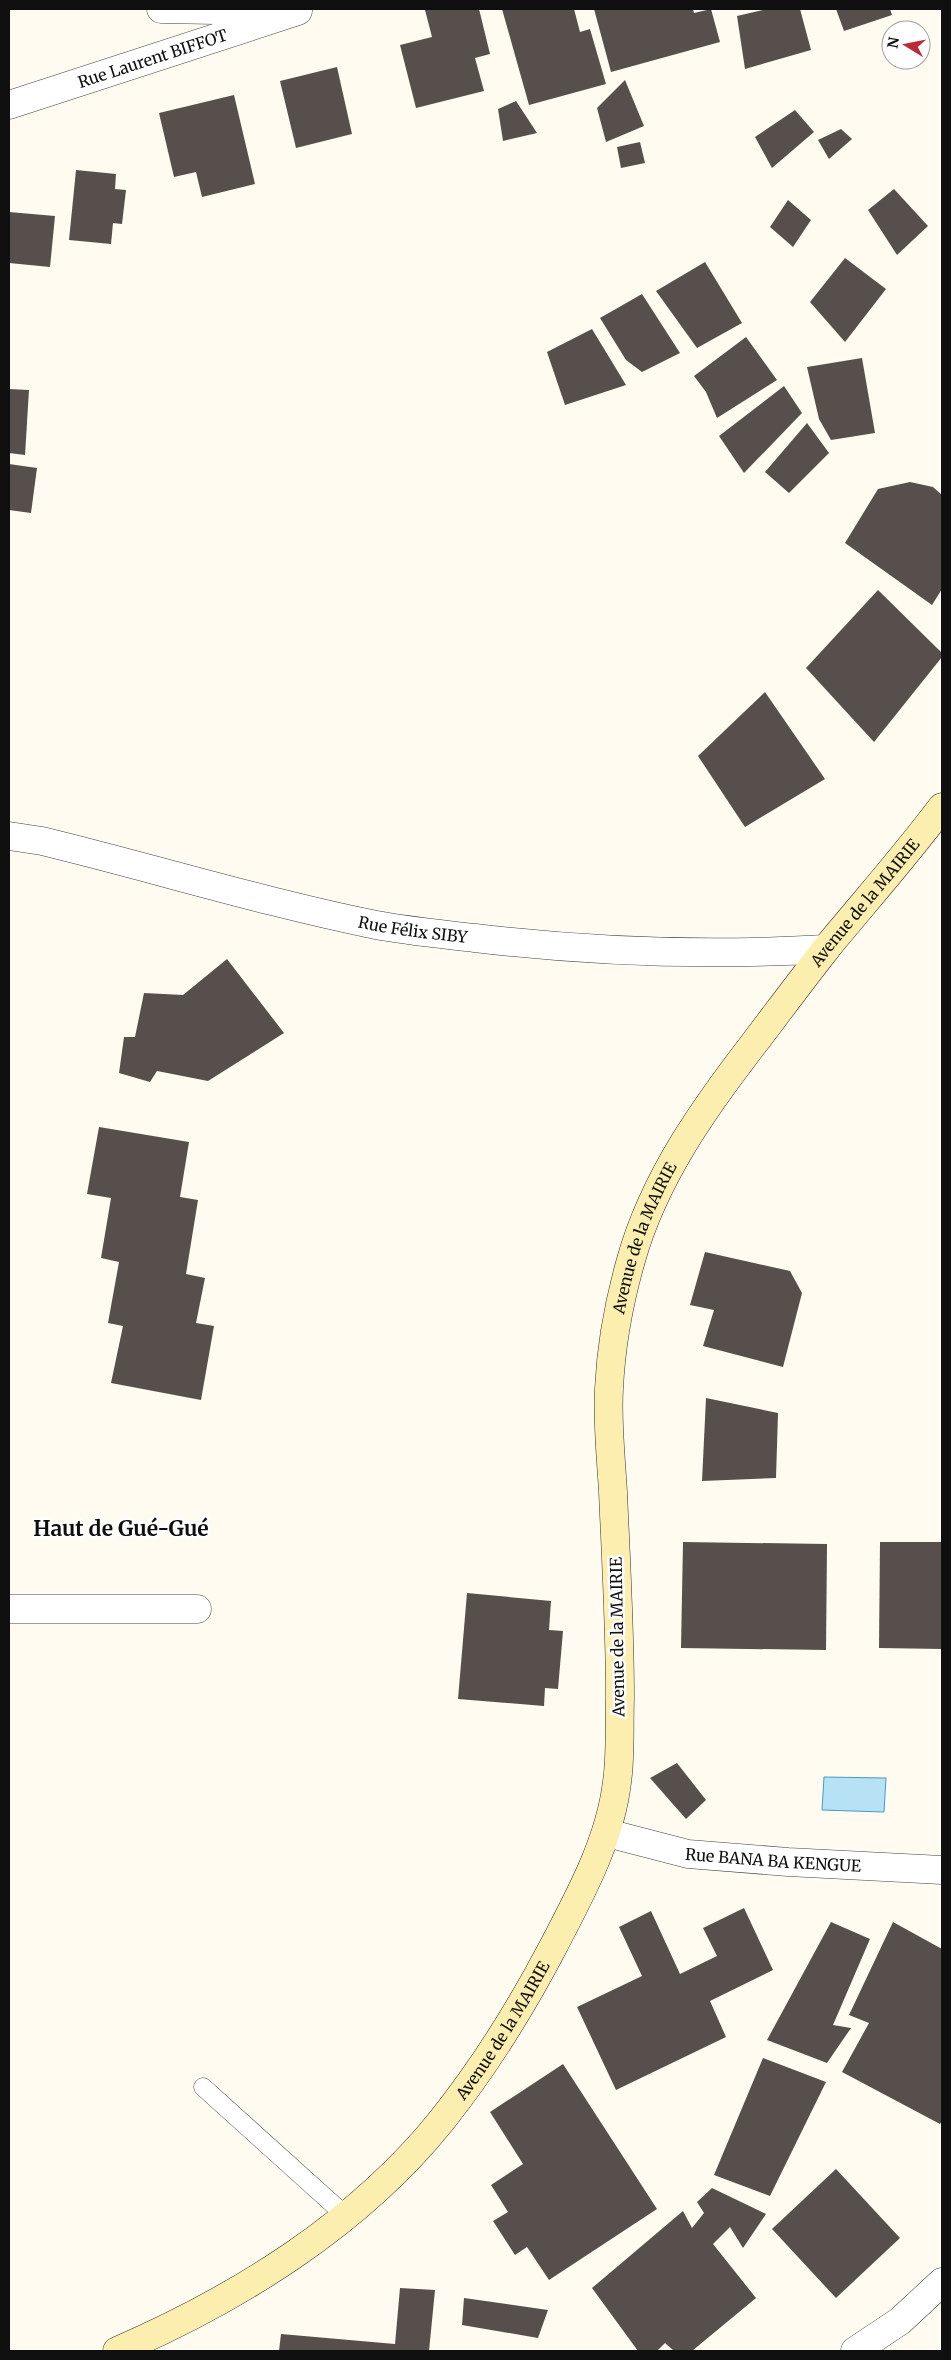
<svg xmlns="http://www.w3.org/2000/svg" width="951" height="2360" font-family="Merriweather,serif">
<rect width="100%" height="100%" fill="#fffbf1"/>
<polygon fill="#b7e2f5" stroke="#409cca" points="824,1777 886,1778 884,1812 822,1810"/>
<g fill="#574f4b">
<polygon points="430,9 479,9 490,54 475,58 484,91 416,108 400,45 432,37 425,10"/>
<polygon points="502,9 574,9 580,32 590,29 606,84 529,105"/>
<polygon points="594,9 693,9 694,13 711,9 720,42 611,72"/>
<polygon points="767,9 800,9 811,50 745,69 737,16"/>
<polygon points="836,9 890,9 892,15 844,31"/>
<polygon points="337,67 352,134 296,148 280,81"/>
<polygon points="625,80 644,126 606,142 597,108"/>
<polygon points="234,95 255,184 202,197 196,172 174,177 159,113"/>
<polygon points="516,101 537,133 503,141 498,109"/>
<polygon points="795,110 814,132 772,168 755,137"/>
<polygon points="841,129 852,139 829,159 818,140"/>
<polygon points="640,142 645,163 621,168 617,147"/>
<polygon points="76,170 116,174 115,189 126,190 122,224 113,223 111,244 69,240"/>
<polygon points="894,189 928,226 897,255 868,210"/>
<polygon points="788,200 811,220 793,247 770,227"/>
<polygon points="9,212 55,216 50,267 9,263"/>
<polygon points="845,258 886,289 845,342 810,302"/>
<polygon points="705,262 742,323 697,348 656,291"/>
<polygon points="642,294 680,353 642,372 626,360 600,318"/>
<polygon points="592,329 626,385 565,405 547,352"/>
<polygon points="746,337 777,380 717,418 706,392 694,376"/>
<polygon points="862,358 875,433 831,440 819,419 807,367"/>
<polygon points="784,386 802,413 744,473 719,436"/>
<polygon points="9,389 29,390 25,455 9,453"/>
<polygon points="807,423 829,453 789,493 765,472"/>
<polygon points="9,464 37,468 31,513 9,510"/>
<polygon points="910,482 933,487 942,495 942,589 932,605 845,543 878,489"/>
<polygon points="878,590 942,653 942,657 874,742 806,668"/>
<polygon points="765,692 825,779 745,827 698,756"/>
<polygon points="227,959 284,1033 208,1081 157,1071 150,1082 119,1073 124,1037 135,1037 144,993 183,995"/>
<polygon points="99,1127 189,1142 180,1197 198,1200 186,1274 205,1278 196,1323 214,1326 201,1400 111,1383 123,1326 108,1323 119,1262 101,1258 111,1198 87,1194"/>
<polygon points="705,1252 790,1271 802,1293 783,1367 703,1346 714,1310 690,1305"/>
<polygon points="706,1398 778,1413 776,1478 702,1481"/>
<polygon points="683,1542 827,1544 826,1650 681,1648"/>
<polygon points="880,1542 942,1542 942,1649 879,1648"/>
<polygon points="467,1593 551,1601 549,1630 563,1631 558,1689 545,1688 544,1706 458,1699"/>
<polygon points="677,1763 706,1800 686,1819 650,1778"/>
<polygon points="744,1908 773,1970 710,2001 726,2037 616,2090 577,2007 642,1976 619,1927 651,1911 680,1974 717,1956 703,1928"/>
<polygon points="831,1922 870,1939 833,2025 851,2028 827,2063 767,2040"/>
<polygon points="893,1922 942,1949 942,2121 940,2124 842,2072 869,2023 849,2015"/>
<polygon points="763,2058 826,2082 770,2196 714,2175"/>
<polygon points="563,2064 657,2209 549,2280 527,2247 515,2255 493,2221 508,2212 491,2185 523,2164 490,2112"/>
<polygon points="836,2169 900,2238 836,2298 772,2229"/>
<polygon points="712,2188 766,2214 743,2248 730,2227 713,2244 756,2298 692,2351 674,2351 665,2343 657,2351 638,2351 592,2288 683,2211 692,2228 704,2213 697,2202"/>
<polygon points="400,2288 435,2290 429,2351 279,2351 281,2334 395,2344"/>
<polygon points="464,2298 548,2310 538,2338 462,2325"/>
</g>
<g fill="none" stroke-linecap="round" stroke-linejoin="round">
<defs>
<polyline id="lane" points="203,2087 346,2216"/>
<g id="street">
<polyline points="161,9 271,11"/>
<path id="s1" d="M 9,105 L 298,11"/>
<path id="s2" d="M 9,836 L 42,841 C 153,868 263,902 376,925 C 408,931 442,934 475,938 C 592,952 708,956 826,949"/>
<polyline points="9,1609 197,1609"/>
<path id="s3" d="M 607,1833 L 688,1854 L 788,1862 L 942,1870"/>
<polyline points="855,2351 900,2321 942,2282"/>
</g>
<g id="secondary">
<path id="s4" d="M 117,2351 C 237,2299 359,2224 442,2120 C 485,2066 521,2008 553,1947 C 580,1895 610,1841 617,1782 C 621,1755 619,1725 620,1698 C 620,1629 616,1561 613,1492 C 611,1458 607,1423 609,1389 C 611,1345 619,1302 631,1260 C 654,1178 704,1108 755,1042 C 780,1009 804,977 829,945 C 867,899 906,855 942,807"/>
</g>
</defs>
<use href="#lane" stroke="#424242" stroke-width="19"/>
<use href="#street" stroke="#424242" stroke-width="29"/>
<use href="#secondary" stroke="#313131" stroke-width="29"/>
<use href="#lane" stroke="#fff" stroke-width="18"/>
<use href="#street" stroke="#fff" stroke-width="28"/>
<use href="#secondary" stroke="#fceeae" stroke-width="28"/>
</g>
<g text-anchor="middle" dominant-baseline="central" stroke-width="5" stroke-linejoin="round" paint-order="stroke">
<g font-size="16" fill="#0f0f0f" stroke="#fff">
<text stroke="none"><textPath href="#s1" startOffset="151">Rue Laurent BIFFOT</textPath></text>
<text stroke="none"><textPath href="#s4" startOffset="1741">Avenue de la MAIRIE</textPath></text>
<text stroke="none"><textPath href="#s2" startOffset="415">Rue Félix SIBY</textPath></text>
<text stroke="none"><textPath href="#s4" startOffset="1336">Avenue de la MAIRIE</textPath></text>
<text transform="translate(617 1637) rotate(-91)">Avenue de la MAIRIE</text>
<text stroke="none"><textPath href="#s3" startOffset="169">Rue BANA BA KENGUE</textPath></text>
<text stroke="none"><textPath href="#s4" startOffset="511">Avenue de la MAIRIE</textPath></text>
</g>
<g font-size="21" font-weight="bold" fill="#0f0f0f" stroke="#fff">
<text x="121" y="1528">Haut de Gué-Gué</text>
</g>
</g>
<rect width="951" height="2360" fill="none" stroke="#0f0f0f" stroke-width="20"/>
<g transform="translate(906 45) rotate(280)"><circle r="24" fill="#ffffff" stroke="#9f9f9f"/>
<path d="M0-4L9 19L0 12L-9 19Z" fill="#bb2a3b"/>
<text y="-8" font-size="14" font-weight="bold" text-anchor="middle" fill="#0f0f0f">N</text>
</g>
</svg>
